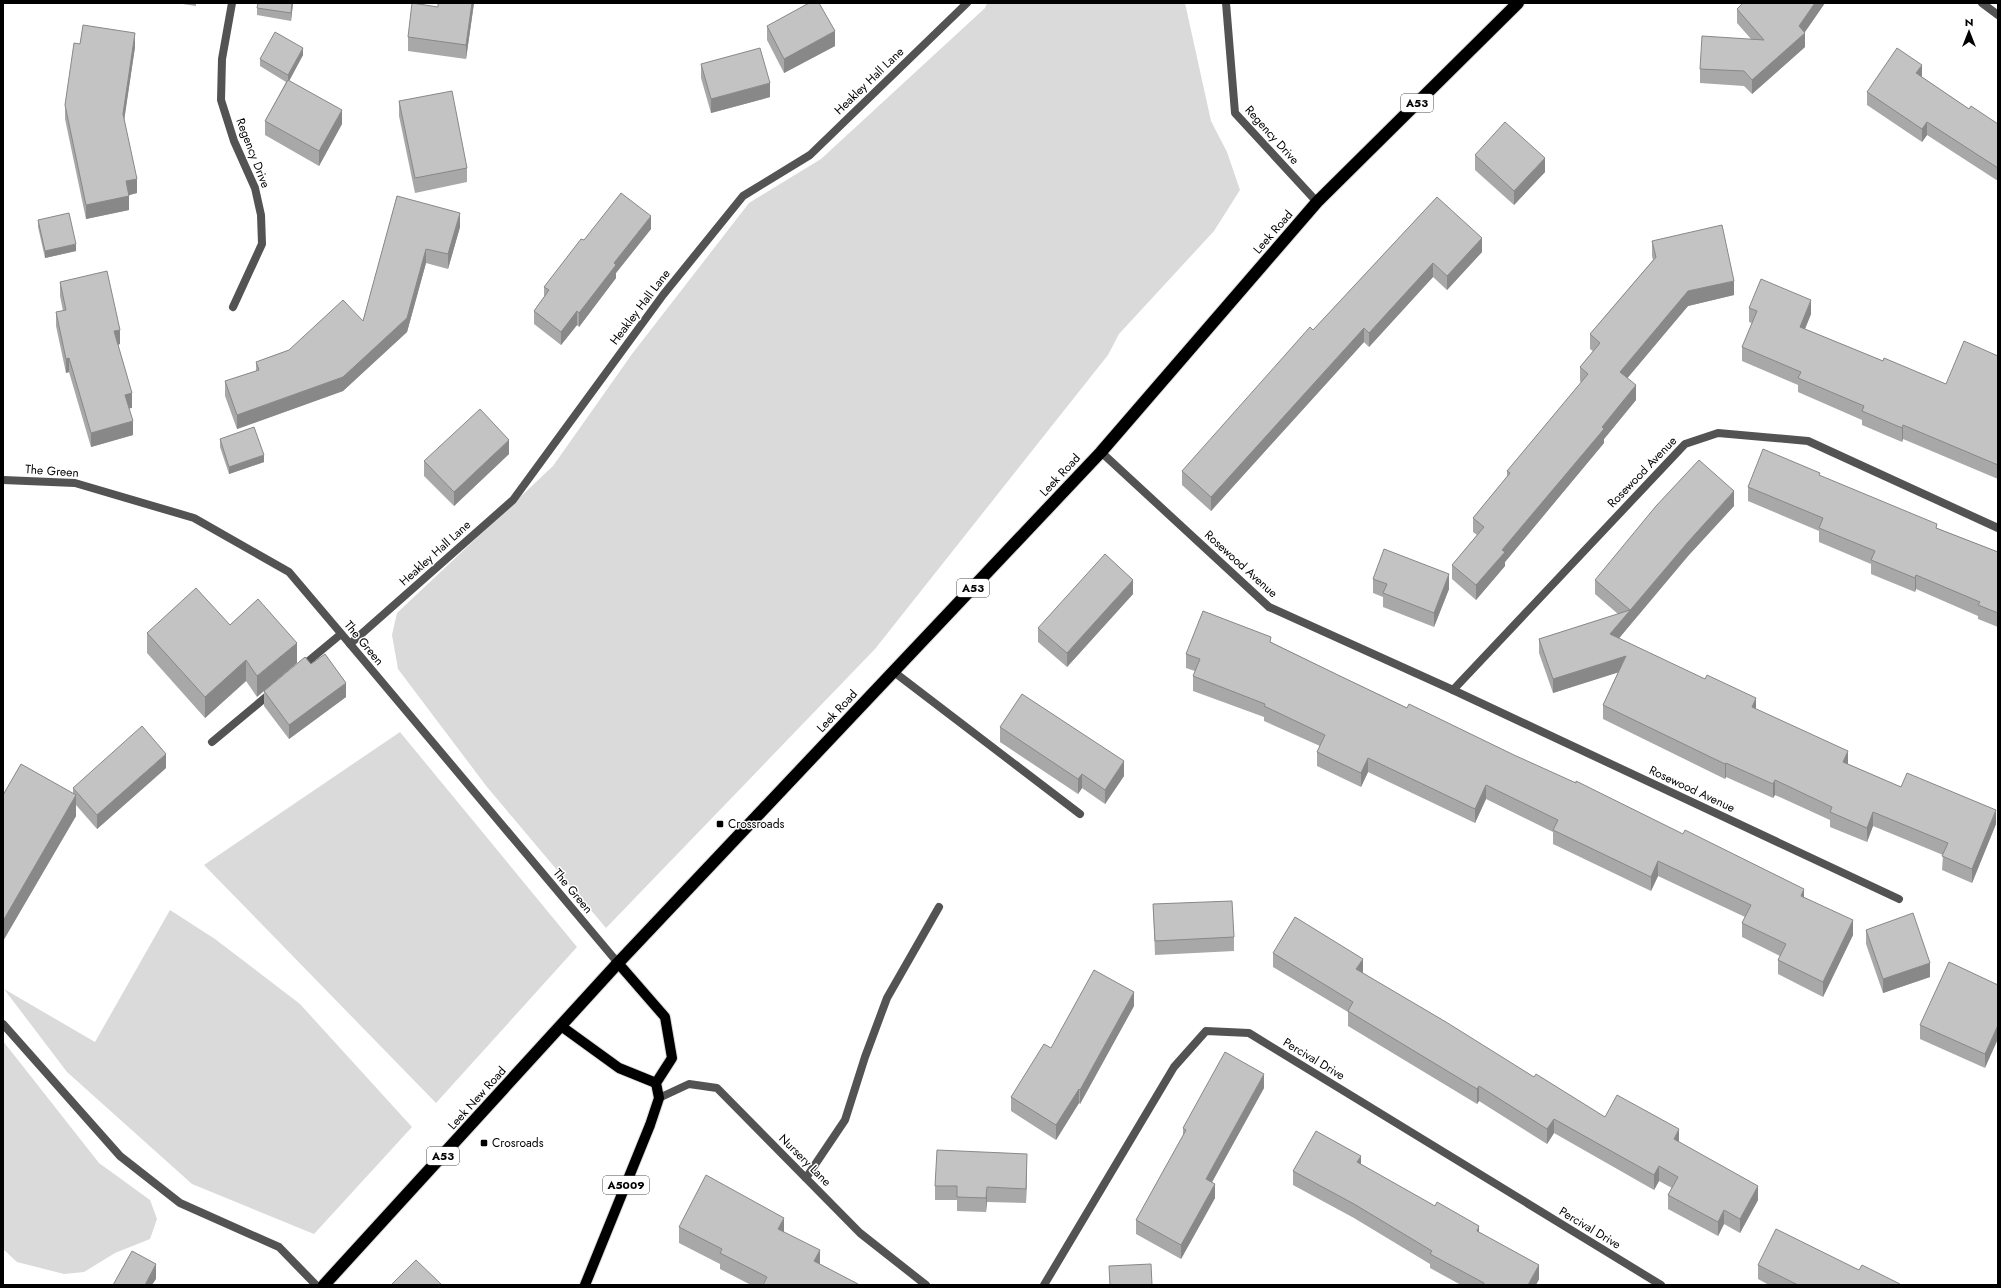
<svg xmlns="http://www.w3.org/2000/svg" width="2001" height="1288" font-family="Jost,sans-serif">
<rect width="100%" height="100%" fill="#fff"/>
<g fill="#dadada">
<polygon points="987,3 1185,3 1211,121 1227,152 1240,190 1214,231 1119,334 1108,355 875,649 606,928 487,787 398,669 392,635 397,613 553,466 632,354 749,203 821,159 985,8"/>
<polygon points="400,732 577,947 436,1103 204,865"/>
<polygon points="170,910 215,939 300,1004 412,1127 314,1234 192,1184 67,1072 4,989 95,1042"/>
<polygon points="3,1041 99,1163 150,1200 157,1219 150,1239 115,1253 84,1272 64,1274 17,1262 3,1249"/>
</g>
<g fill="none" stroke-linecap="round" stroke-linejoin="round">
<defs>
<g id="primary">
<polyline points="561,1026 619,1068 656,1083"/>
<polyline points="585,1285 650,1125 659,1098 656,1083 672,1058 665,1017 618,963"/>
</g>
<polyline id="highway" points="324,1285 618,963 1101,452 1317,202 1518,3"/>
</defs>
<use href="#primary" stroke="#dbdbdb" stroke-width="12"/>
<use href="#highway" stroke="#dbdbdb" stroke-width="14"/>
<g stroke="#535353" stroke-width="8">
<polyline points="350,644 618,963"/>
<polyline points="300,668 341,634"/>
<polyline points="894,672 1080,814"/>
<polyline points="212,742 272,692"/>
<polyline points="3,1024 120,1156 180,1203 279,1247 316,1285"/>
</g>
<g stroke="#535353" stroke-width="8">
<polyline points="232,3 222,59 221,100 234,141 255,188 261,215 262,244 233,307"/>
<polyline points="1226,3 1235,113 1317,202"/>
<polyline points="1982,3 1998,15"/>
<polyline points="1101,452 1269,607 1453,690 1899,899"/>
<polyline points="3,480 75,483 194,518 289,572 350,644 513,500 663,295 743,196 810,155 967,3"/>
<polyline points="1453,690 1685,444 1718,433 1808,441 1998,528"/>
<polyline points="659,1098 689,1084 717,1088 860,1233 926,1285"/>
<polyline points="806,1178 845,1120 865,1057 887,998 939,907"/>
<polyline points="1044,1285 1174,1067 1206,1031 1249,1033 1661,1285"/>
</g>
<use href="#primary" stroke="#000" stroke-width="10"/>
<use href="#highway" stroke="#000" stroke-width="12"/>
</g>
<g fill="#a8a8a8">
<polygon points="176,3 196,3 196,6"/>
<polygon points="293,3 291,21 257,15 257,8"/>
<polygon points="474,3 466,59 408,51 408,37 438,7"/>
<polygon points="1743,3 1825,3 1805,32 1805,47 1752,94 1744,86 1700,83 1700,69 1751,39 1737,23 1737,9"/>
<polygon points="767,26 835,46 784,73 767,40"/>
<polygon points="80,44 135,47 124,119 137,193 129,195 129,210 86,219 65,119 65,105"/>
<polygon points="303,55 289,81 342,124 319,166 265,135 265,121 286,82 260,66 260,59"/>
<polygon points="701,64 770,97 711,113 701,78"/>
<polygon points="1922,77 1969,109 1998,124 1998,181 1927,135 1922,142 1867,105 1867,92"/>
<polygon points="399,101 467,168 467,182 415,193 399,116"/>
<polygon points="1475,155 1545,172 1514,205 1475,170"/>
<polygon points="397,196 460,227 448,269 426,263 407,332 343,391 237,429 225,396 225,381 256,371 256,362 289,350 363,321"/>
<polygon points="1437,197 1482,252 1447,290 1433,277 1369,347 1364,342 1211,511 1182,485 1182,471"/>
<polygon points="38,220 76,251 45,258 38,227"/>
<polygon points="651,229 616,273 616,278 579,327 577,325 561,345 534,324 534,311 544,297 544,287 584,240"/>
<polygon points="1652,241 1734,295 1688,306 1627,378 1636,400 1604,439 1604,443 1505,562 1505,566 1476,600 1452,579 1452,565 1477,535 1473,532 1473,518 1507,477 1507,471 1581,383 1580,381 1580,367 1593,351 1590,349 1590,334 1653,260 1652,256"/>
<polygon points="60,282 120,344 118,345 132,408 129,408 133,435 91,447 69,372 66,373 56,326 56,312 63,311 60,296"/>
<polygon points="1749,308 1811,314 1805,329 1883,361 1946,384 1998,356 1998,479 1903,439 1902,442 1862,425 1862,420 1798,392 1798,385 1742,361 1742,347 1752,323 1749,322"/>
<polygon points="220,439 264,462 229,474 220,447"/>
<polygon points="509,454 454,506 424,476 424,461"/>
<polygon points="1820,476 1937,528 1998,552 1998,627 1978,619 1978,616 1916,589 1915,592 1871,574 1871,564 1819,542 1819,531 1748,501 1748,487"/>
<polygon points="1734,506 1688,556 1619,638 1756,710 1848,764 1901,787 1996,824 1972,883 1942,870 1943,855 1873,826 1867,842 1830,827 1830,820 1775,795 1773,798 1726,777 1725,779 1603,719 1603,705 1618,672 1553,693 1539,653 1539,639 1618,614 1595,594 1595,580"/>
<polygon points="1373,579 1449,589 1434,627 1383,607 1383,597 1373,593"/>
<polygon points="1133,594 1067,667 1038,642 1038,628"/>
<polygon points="258,599 257,697 246,681 205,718 147,653 147,633 230,625"/>
<polygon points="1271,642 1340,676 1804,897 1853,935 1823,997 1778,974 1778,960 1780,956 1742,937 1742,923 1745,917 1658,876 1651,891 1553,844 1553,832 1486,799 1475,823 1368,772 1361,787 1317,766 1317,752 1320,746 1264,721 1264,717 1193,691 1193,676 1195,671 1186,668 1186,654"/>
<polygon points="311,664 346,697 289,739 264,706 264,691"/>
<polygon points="1000,727 1124,776 1105,804 1082,788 1078,794 1000,742"/>
<polygon points="166,768 97,829 76,805 76,816 3,941 3,795 73,794 73,788"/>
<polygon points="1153,904 1234,937 1234,951 1155,955"/>
<polygon points="1866,930 1930,977 1883,993 1866,944"/>
<polygon points="1273,953 1363,973 1534,1077 1605,1117 1679,1142 1758,1200 1740,1233 1724,1224 1718,1236 1668,1209 1668,1195 1672,1188 1659,1181 1654,1190 1554,1133 1547,1144 1479,1101 1477,1104 1348,1026 1348,1012 1273,967"/>
<polygon points="1998,985 1985,1068 1920,1039 1920,1025"/>
<polygon points="1134,1006 1080,1104 1079,1103 1056,1140 1011,1111 1011,1097 1051,1048"/>
<polygon points="1264,1088 1212,1182 1215,1198 1181,1259 1136,1234 1136,1220 1183,1136 1183,1128"/>
<polygon points="1361,1164 1479,1232 1539,1279 1536,1285 1461,1285 1430,1268 1430,1264 1354,1218 1293,1185 1293,1171"/>
<polygon points="1027,1169 1026,1203 987,1202 986,1212 957,1211 957,1200 935,1200 935,1186"/>
<polygon points="679,1227 784,1232 820,1264 858,1285 751,1285 720,1269 720,1264 679,1243"/>
<polygon points="1758,1265 1859,1270 1900,1285 1769,1285 1758,1279"/>
</g>
<g fill="#888">
<polygon points="292,3 293,3 291,21 291,13"/>
<polygon points="472,3 474,3 466,59 466,45"/>
<polygon points="1815,3 1825,3 1802,36 1805,33 1805,47 1752,94 1752,80 1799,26"/>
<polygon points="835,31 835,46 784,73 784,59"/>
<polygon points="135,33 135,47 123,128 123,114"/>
<polygon points="303,48 303,55 288,83 288,75"/>
<polygon points="1922,65 1922,78 1916,73"/>
<polygon points="770,83 770,97 711,113 711,99"/>
<polygon points="342,110 342,124 319,166 319,151"/>
<polygon points="1927,122 1927,135 1922,142 1922,129"/>
<polygon points="1545,158 1545,172 1514,205 1514,191"/>
<polygon points="137,179 137,193 126,196 126,181"/>
<polygon points="129,196 129,210 86,219 86,205"/>
<polygon points="460,213 460,227 448,269 448,254"/>
<polygon points="651,216 651,229 616,273 616,278 579,327 579,313 614,263"/>
<polygon points="1482,238 1482,252 1447,290 1447,276"/>
<polygon points="76,244 76,251 45,258 45,251"/>
<polygon points="426,249 426,263 407,332 343,391 237,429 237,415 343,377"/>
<polygon points="1433,263 1433,277 1369,347 1369,333"/>
<polygon points="1734,281 1734,295 1688,306 1620,387 1620,372 1688,291"/>
<polygon points="1811,300 1811,314 1800,341 1800,327"/>
<polygon points="577,311 577,325 561,345 561,332"/>
<polygon points="1364,328 1364,342 1211,511 1211,497"/>
<polygon points="120,330 120,344 114,345 114,331"/>
<polygon points="69,358 69,372 66,373 66,359"/>
<polygon points="1636,385 1636,400 1604,439 1604,443 1505,562 1505,566 1476,600 1476,585 1502,550"/>
<polygon points="132,393 132,408 125,409 125,395"/>
<polygon points="133,421 133,435 91,447 91,433"/>
<polygon points="1903,425 1903,439 1902,442 1902,428"/>
<polygon points="509,440 509,454 454,506 454,492"/>
<polygon points="264,455 264,462 229,474 229,467"/>
<polygon points="1734,491 1734,506 1688,556 1610,649 1610,634 1688,542"/>
<polygon points="1449,574 1449,589 1434,627 1434,613"/>
<polygon points="1916,575 1916,589 1915,592 1915,578"/>
<polygon points="1133,580 1133,594 1067,667 1067,653"/>
<polygon points="297,643 297,663 257,697 257,676"/>
<polygon points="1626,656 1626,670 1553,693 1553,679"/>
<polygon points="246,660 246,681 205,718 205,697"/>
<polygon points="346,683 346,697 289,739 289,725"/>
<polygon points="1756,698 1756,712 1752,707"/>
<polygon points="1848,751 1848,766 1843,762"/>
<polygon points="166,754 166,768 97,829 97,815"/>
<polygon points="1368,758 1368,772 1361,787 1361,773"/>
<polygon points="1124,761 1124,776 1105,804 1105,790"/>
<polygon points="1726,763 1726,777 1725,779 1725,764"/>
<polygon points="1082,774 1082,788 1078,794 1078,779"/>
<polygon points="1775,780 1775,795 1773,798 1773,784"/>
<polygon points="1486,785 1486,799 1475,823 1475,809"/>
<polygon points="76,795 76,816 3,941 3,921"/>
<polygon points="1996,810 1996,824 1972,883 1972,869"/>
<polygon points="1873,812 1873,826 1867,842 1867,828"/>
<polygon points="1658,861 1658,876 1651,891 1651,877"/>
<polygon points="1804,889 1804,903 1801,896"/>
<polygon points="1853,920 1853,935 1823,997 1823,982"/>
<polygon points="1363,959 1363,973 1356,984 1356,969"/>
<polygon points="1930,963 1930,977 1883,993 1883,979"/>
<polygon points="1134,992 1134,1006 1080,1104 1080,1090"/>
<polygon points="1998,1025 1998,1039 1985,1068 1985,1054"/>
<polygon points="1264,1074 1264,1088 1206,1193 1206,1179"/>
<polygon points="1479,1086 1479,1101 1477,1104 1477,1089"/>
<polygon points="1079,1089 1079,1103 1056,1140 1056,1125"/>
<polygon points="1554,1119 1554,1133 1547,1144 1547,1129"/>
<polygon points="1679,1129 1679,1144 1674,1139"/>
<polygon points="1027,1154 1027,1169 1026,1203 1026,1189"/>
<polygon points="1361,1156 1361,1170 1357,1162"/>
<polygon points="1659,1166 1659,1181 1654,1190 1654,1175"/>
<polygon points="1215,1184 1215,1198 1181,1259 1181,1245"/>
<polygon points="1758,1186 1758,1200 1740,1233 1740,1219"/>
<polygon points="987,1187 987,1202 986,1212 986,1198"/>
<polygon points="1724,1210 1724,1224 1718,1236 1718,1222"/>
<polygon points="784,1218 784,1234 778,1229"/>
<polygon points="1479,1226 1479,1240 1477,1231"/>
<polygon points="820,1250 820,1267 814,1261"/>
<polygon points="156,1264 156,1279 152,1285 145,1285"/>
<polygon points="1539,1265 1539,1279 1536,1285 1528,1285"/>
</g>
<g fill="#c3c3c3" stroke="#888">
<polygon points="258,3 292,3 291,13 257,8"/>
<polygon points="412,3 438,7 438,3 472,3 466,45 408,37"/>
<polygon points="809,3 819,3 835,31 784,59 767,26"/>
<polygon points="1743,3 1815,3 1799,26 1805,33 1752,80 1744,71 1700,69 1702,36 1764,40 1737,9"/>
<polygon points="83,25 135,33 123,114 137,179 126,181 129,196 86,205 65,105 74,43 80,44"/>
<polygon points="275,32 303,48 288,75 260,59"/>
<polygon points="760,48 770,83 711,99 701,64"/>
<polygon points="1897,48 1922,65 1916,73 1969,109 1971,106 1998,124 1998,168 1927,122 1922,129 1867,92"/>
<polygon points="288,80 342,110 319,151 265,121"/>
<polygon points="452,91 467,168 415,178 399,101"/>
<polygon points="1505,122 1545,158 1514,191 1475,155"/>
<polygon points="621,193 651,216 614,263 616,265 579,313 577,311 561,332 534,311 549,290 544,287 581,239 584,240"/>
<polygon points="397,196 460,213 448,254 426,249 407,318 343,377 237,415 225,381 259,370 256,362 289,350 343,300 363,321"/>
<polygon points="1437,197 1482,238 1447,276 1433,263 1369,333 1364,328 1211,497 1182,471 1310,327 1313,330"/>
<polygon points="69,213 76,244 45,251 38,220"/>
<polygon points="1722,225 1734,281 1688,291 1620,372 1636,385 1602,427 1604,429 1502,550 1505,552 1476,585 1452,565 1484,527 1473,518 1510,473 1507,471 1588,374 1580,367 1600,343 1590,334 1656,257 1652,241"/>
<polygon points="107,271 120,330 114,331 132,393 125,395 133,421 91,433 69,358 66,359 56,312 66,310 60,282"/>
<polygon points="1761,279 1811,300 1800,327 1883,361 1884,358 1946,384 1964,341 1998,356 1998,465 1903,425 1902,428 1862,411 1864,406 1798,378 1801,372 1742,347 1757,311 1749,308"/>
<polygon points="480,409 509,440 454,492 424,461"/>
<polygon points="254,427 264,455 229,467 220,439"/>
<polygon points="1763,449 1820,473 1819,475 1937,524 1936,528 1998,552 1998,613 1978,605 1980,602 1916,575 1915,578 1871,560 1875,551 1819,528 1823,518 1748,487"/>
<polygon points="1699,460 1734,491 1688,542 1610,634 1705,679 1707,675 1756,698 1752,707 1848,751 1843,762 1901,787 1907,773 1996,810 1972,869 1942,856 1948,843 1873,812 1867,828 1830,812 1832,807 1775,780 1773,784 1726,763 1725,764 1603,705 1626,656 1553,679 1539,639 1630,610 1595,580 1656,506"/>
<polygon points="1384,549 1449,574 1434,613 1383,593 1387,584 1373,579"/>
<polygon points="1105,554 1133,580 1067,653 1038,628"/>
<polygon points="196,588 230,625 258,599 297,643 257,676 246,660 205,697 147,633"/>
<polygon points="1203,611 1271,637 1270,642 1340,676 1407,708 1409,704 1514,755 1576,783 1576,781 1683,834 1685,830 1804,889 1801,896 1853,920 1823,982 1778,960 1786,944 1742,923 1751,905 1658,861 1651,877 1553,830 1558,820 1486,785 1475,809 1368,758 1361,773 1317,752 1325,735 1264,706 1265,704 1193,676 1200,659 1186,654"/>
<polygon points="325,654 346,683 289,725 264,691 305,657 311,664"/>
<polygon points="1022,694 1124,761 1105,790 1082,774 1078,779 1000,727"/>
<polygon points="142,726 166,754 97,815 73,788"/>
<polygon points="21,764 76,795 3,921 3,795"/>
<polygon points="1232,901 1234,937 1155,941 1153,904"/>
<polygon points="1913,913 1930,963 1883,979 1866,930"/>
<polygon points="1295,917 1363,959 1356,969 1446,1022 1534,1077 1536,1074 1605,1117 1617,1095 1679,1129 1674,1139 1758,1186 1740,1219 1724,1210 1718,1222 1668,1195 1678,1177 1659,1166 1654,1175 1554,1119 1547,1129 1479,1086 1477,1089 1348,1011 1353,1002 1273,953"/>
<polygon points="1949,962 1998,985 1998,1025 1985,1054 1920,1025"/>
<polygon points="1094,970 1134,992 1080,1090 1079,1089 1056,1125 1011,1097 1044,1044 1051,1048"/>
<polygon points="1225,1052 1264,1074 1206,1179 1215,1184 1181,1245 1136,1220 1186,1130 1183,1128"/>
<polygon points="1316,1131 1361,1156 1357,1162 1435,1206 1437,1202 1479,1226 1477,1231 1539,1265 1528,1285 1483,1285 1484,1283 1430,1254 1432,1251 1354,1204 1293,1171"/>
<polygon points="937,1150 1027,1154 1026,1189 987,1187 986,1198 957,1197 957,1186 935,1186"/>
<polygon points="706,1175 784,1218 778,1229 820,1250 814,1261 858,1284 857,1285 763,1285 767,1277 720,1253 722,1249 679,1227"/>
<polygon points="1776,1229 1859,1270 1862,1265 1900,1284 1900,1285 1798,1285 1758,1265"/>
<polygon points="132,1251 156,1264 145,1285 113,1285"/>
<polygon points="416,1260 442,1285 391,1285"/>
<polygon points="1151,1264 1152,1285 1110,1285 1109,1266"/>
</g>
<g fill="#000" stroke="#fff" stroke-width="1.5">
<rect x="716" y="820" width="8" height="8" rx="2"/>
<rect x="480" y="1139" width="8" height="8" rx="2"/>
</g>
<g text-anchor="middle" dominant-baseline="central" stroke-width="3" stroke-linejoin="round" paint-order="stroke">
<g fill="#fff" stroke="#4c4c4c" stroke-width="1">
<rect x="1401" y="94" width="32" height="18" rx="3"/>
<rect x="957" y="579" width="32" height="18" rx="3"/>
<rect x="427" y="1147" width="32" height="18" rx="3"/>
<rect x="603" y="1176" width="46" height="18" rx="3"/>
</g>
<g font-size="11" font-weight="bold" fill="#000">
<text x="1417" y="103">A53</text>
<text x="973" y="588">A53</text>
<text x="443" y="1156">A53</text>
<text x="626" y="1185">A5009</text>
</g>
<g font-size="12" fill="#000" stroke="#fff">
<text transform="translate(869 81) rotate(-44)">Heakley Hall Lane</text>
<text transform="translate(1272 135) rotate(48)">Regency Drive</text>
<text transform="translate(253 153) rotate(69)">Regency Drive</text>
<text transform="translate(1273 232) rotate(-49)">Leek Road</text>
<text transform="translate(640 307) rotate(-53)">Heakley Hall Lane</text>
<text transform="translate(52 471) rotate(4)">The Green</text>
<text transform="translate(1642 472) rotate(-46)">Rosewood Avenue</text>
<text transform="translate(1060 475) rotate(-47)">Leek Road</text>
<text transform="translate(435 553) rotate(-42)">Heakley Hall Lane</text>
<text transform="translate(1241 564) rotate(42)">Rosewood Avenue</text>
<text transform="translate(364 643) rotate(50)">The Green</text>
<text transform="translate(837 711) rotate(-47)">Leek Road</text>
<text transform="translate(1692 789) rotate(25)">Rosewood Avenue</text>
<text transform="translate(573 891) rotate(50)">The Green</text>
<text transform="translate(1314 1059) rotate(31)">Percival Drive</text>
<text transform="translate(477 1098) rotate(-48)">Leek New Road</text>
<text transform="translate(805 1160) rotate(45)">Nursery Lane</text>
<text transform="translate(1590 1228) rotate(31)">Percival Drive</text>
</g>
<g font-size="12" fill="#000" stroke="#fff" text-anchor="start">
<text x="728" y="824">Crossroads</text>
<text x="492" y="1143">Crosroads</text>
</g>
</g>
<rect width="2001" height="1288" fill="none" stroke="#000000" stroke-width="8"/>
<g transform="translate(1969 32)" stroke="#ffffff" stroke-width="3" paint-order="stroke">
<path d="M0-3L7 15L0 10L-7 15Z" fill="#000000"/>
<text y="-6" font-size="11" font-weight="bold" text-anchor="middle" fill="#000000">N</text>
</g>
</svg>
